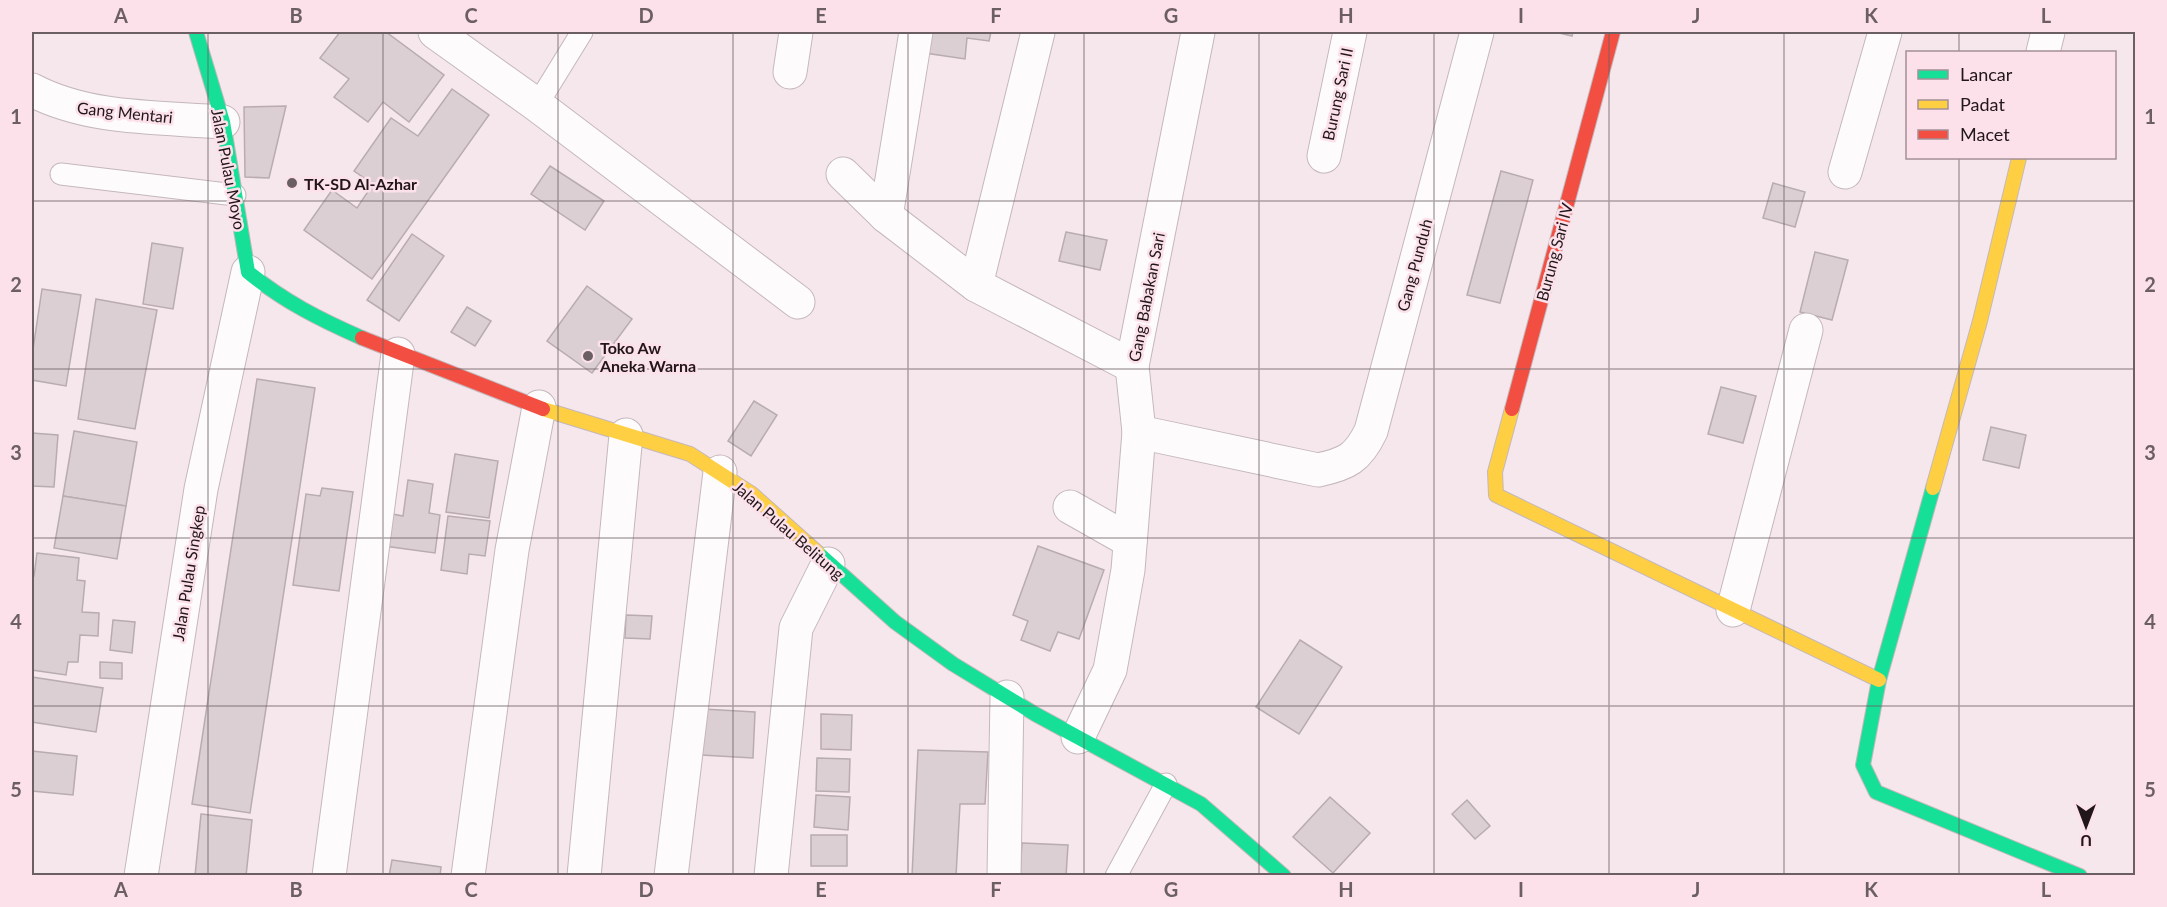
<svg xmlns="http://www.w3.org/2000/svg" width="2167" height="907" font-family="Lato,sans-serif">
<rect width="100%" height="100%" fill="#f6e7ec"/>
<g fill="#dccfd3" stroke="#b8acb0" stroke-width="1.5">
<polygon points="340,32 386,32 444,75 409,122 383,102 368,122 334,97 349,79 320,58"/>
<polygon points="928,32 991,32 989,41 967,38 965,59 925,53"/>
<polygon points="1555,32 1573,32 1572,36"/>
<polygon points="452,89 489,115 372,279 304,230 332,190 357,208 373,184 354,171 391,118 418,136"/>
<polygon points="286,106 269,178 245,177 244,107"/>
<polygon points="550,166 604,201 585,230 531,194"/>
<polygon points="1501,171 1533,180 1500,303 1467,295"/>
<polygon points="1773,183 1805,192 1795,227 1763,218"/>
<polygon points="1066,232 1107,240 1100,270 1059,261"/>
<polygon points="412,234 444,256 399,321 367,300"/>
<polygon points="152,243 183,248 173,309 143,304"/>
<polygon points="1815,252 1848,260 1832,320 1800,312"/>
<polygon points="587,286 632,319 592,373 547,341"/>
<polygon points="42,289 81,295 66,386 32,380 32,356"/>
<polygon points="96,299 157,310 135,429 78,419"/>
<polygon points="467,307 491,321 475,346 451,332"/>
<polygon points="257,379 315,388 250,813 192,804"/>
<polygon points="1721,387 1756,396 1743,443 1708,434"/>
<polygon points="754,401 777,415 751,456 728,441"/>
<polygon points="1991,427 2026,435 2019,468 1983,460"/>
<polygon points="74,431 137,442 126,506 63,496"/>
<polygon points="32,433 58,435 54,487 32,486"/>
<polygon points="455,454 498,461 489,518 446,512"/>
<polygon points="408,480 433,484 429,513 440,515 435,553 377,545 382,512 403,516"/>
<polygon points="322,488 353,492 339,591 293,585 306,494 320,496"/>
<polygon points="63,496 126,506 117,559 54,548"/>
<polygon points="448,516 490,521 485,556 469,554 467,574 441,570"/>
<polygon points="1038,546 1104,570 1079,639 1058,632 1050,651 1021,640 1028,621 1013,615"/>
<polygon points="37,553 79,558 77,580 85,581 82,612 99,613 98,636 80,635 78,662 68,662 66,675 32,670 32,576 34,576"/>
<polygon points="626,615 652,616 650,639 625,638"/>
<polygon points="113,620 135,622 132,653 110,650"/>
<polygon points="1300,640 1342,667 1299,734 1256,707"/>
<polygon points="100,662 122,663 122,679 100,678"/>
<polygon points="32,677 103,688 96,732 32,722"/>
<polygon points="703,709 755,712 753,758 701,755"/>
<polygon points="821,714 852,715 851,750 821,749"/>
<polygon points="918,750 988,752 985,804 960,804 956,876 912,876"/>
<polygon points="32,751 77,756 73,795 32,791"/>
<polygon points="817,758 850,759 849,792 816,791"/>
<polygon points="816,795 850,797 848,830 814,827"/>
<polygon points="1330,797 1370,833 1333,873 1293,837"/>
<polygon points="1467,800 1490,826 1475,839 1452,814"/>
<polygon points="201,814 252,820 246,876 195,876"/>
<rect x="811" y="835" width="36" height="31"/>
<polygon points="1022,843 1068,845 1066,876 1020,876"/>
<polygon points="392,860 441,867 440,876 389,876"/>
</g>
<g fill="none" stroke-linecap="round" stroke-linejoin="round">
<defs>
<g id="lane">
<polyline points="537,105 582,32"/>
<polyline points="61,174 235,195"/>
<polyline points="1116,876 1166,784"/>
</g>
<g id="street">
<polyline points="435,32 537,105 798,302"/>
<polyline points="2043,52 2048,32"/>
<polyline points="790,72 796,32"/>
<path d="M 32,90 C 89,120 159,117 223,122"/>
<polyline points="1324,156 1350,32"/>
<polyline points="1845,172 1885,32"/>
<polyline points="843,174 886,216 976,285 1132,366"/>
<polyline points="886,216 916,32"/>
<polyline points="976,285 1038,32"/>
<path d="M 1139,432 L 1318,470 C 1347,464 1358,458 1371,431 L 1477,32"/>
<polyline points="1070,507 1130,541"/>
<polyline points="1733,610 1806,330"/>
<polyline points="1078,737 1110,670 1128,570 1139,432 1132,366 1198,32"/>
<polyline points="141,876 201,489 248,272"/>
<polyline points="329,876 398,354"/>
<polyline points="468,876 512,550 539,407"/>
<polyline points="584,876 626,435"/>
<polyline points="671,876 720,472"/>
<polyline points="771,876 796,628 828,564"/>
<polyline points="1004,876 1007,697"/>
</g>
<g id="fast">
<path d="M 196,32 L 223,122 L 248,272 C 283,301 321,320 362,338"/>
<polyline points="1933,488 1879,680 1863,765 1876,792 2080,876"/>
<polyline points="818,553 895,622 953,664 1035,714 1201,804 1284,876"/>
</g>
<g id="slow">
<polyline points="543,409 690,454 752,494 818,553"/>
<polyline points="1512,409 1495,472 1496,495 1879,680"/>
<polyline points="1933,488 1980,321 2019,158"/>
</g>
<g id="jam">
<polyline points="362,338 543,409"/>
<polyline points="1512,409 1613,32"/>
</g>
</defs>
<use href="#lane" stroke="#c4b8bc" stroke-width="23"/>
<use href="#street" stroke="#c4b8bc" stroke-width="35"/>
<use href="#fast" stroke="#c4b8bc" stroke-width="16"/>
<use href="#slow" stroke="#c4b8bc" stroke-width="16"/>
<use href="#jam" stroke="#c4b8bc" stroke-width="16"/>
<use href="#lane" stroke="#fefbfc" stroke-width="21"/>
<use href="#street" stroke="#fefbfc" stroke-width="33"/>
<use href="#fast" stroke="#16e098" stroke-width="14"/>
<use href="#slow" stroke="#ffcf43" stroke-width="14"/>
<use href="#jam" stroke="#f24e42" stroke-width="14"/>
</g>
<path fill="none" stroke="#6c5f64" stroke-width="1.5" stroke-opacity="0.55" d="M 208,32 L 208,876M 383,32 L 383,876M 558,32 L 558,876M 733,32 L 733,876M 908,32 L 908,876M 1084,32 L 1084,876M 1259,32 L 1259,876M 1434,32 L 1434,876M 1609,32 L 1609,876M 1784,32 L 1784,876M 1959,32 L 1959,52M 1959,158 L 1959,876M 32,201 L 2136,201M 32,369 L 2136,369M 32,538 L 2136,538M 32,706 L 2136,706"/>
<g fill="#6c5f64" stroke="#fce1ea" stroke-width="2">
<circle cx="292" cy="183" r="6"/>
<circle cx="588" cy="356" r="6"/>
</g>
<g text-anchor="middle" dominant-baseline="central" stroke-width="5" stroke-linejoin="round" paint-order="stroke">
<g font-size="16" fill="#21161a" stroke="#fce1ea">
<text transform="translate(1337 94) rotate(-78)">Burung Sari II</text>
<text transform="translate(125 112) rotate(6)">Gang Mentari</text>
<text transform="translate(229 169) rotate(79)">Jalan Pulau Moyo</text>
<text transform="translate(1554 252) rotate(-75)">Burung Sari IV</text>
<text transform="translate(1414 265) rotate(-75)">Gang Punduh</text>
<text transform="translate(1146 297) rotate(-79)">Gang Babakan Sari</text>
<text transform="translate(789 530) rotate(41)">Jalan Pulau Belitung</text>
<text transform="translate(188 573) rotate(-81)">Jalan Pulau Singkep</text>
</g>
<g font-size="16" font-weight="bold" fill="#21161a" stroke="#fce1ea" text-anchor="start">
<text x="304" y="183">TK-SD Al-Azhar</text>
<text x="600" y="347">Toko Aw<tspan x="600" dy="18">Aneka Warna</tspan></text>
</g>
</g>
<rect width="2167" height="907" fill="none" stroke="#fce1ea" stroke-width="66"/>
<rect x="1906" y="51" width="210" height="108" fill="#fce1ea" stroke="#a49097" stroke-width="1.5"/>
<rect x="1918" y="70" width="30" height="9" fill="#16e098" stroke="#a49097" stroke-width="1.5"/>
<text x="1960" y="81" font-size="18" fill="#21161a">Lancar</text>
<rect x="1918" y="100" width="30" height="9" fill="#ffcf43" stroke="#a49097" stroke-width="1.5"/>
<text x="1960" y="111" font-size="18" fill="#21161a">Padat</text>
<rect x="1918" y="130" width="30" height="9" fill="#f24e42" stroke="#a49097" stroke-width="1.5"/>
<text x="1960" y="141" font-size="18" fill="#21161a">Macet</text>
<g transform="translate(2086 826) rotate(180)" stroke="#fce1ea" stroke-width="4.5" paint-order="stroke">
<path d="M0-4.5L10 22L0 15L-10 22Z" fill="#21161a"/>
<text y="-9" font-size="16" font-weight="bold" text-anchor="middle" fill="#21161a">U</text>
</g>
<rect x="33" y="33" width="2101" height="841" fill="none" stroke="#6c5f64" stroke-width="2"/>
<g font-size="20" text-anchor="middle" font-weight="bold" fill="#6c5f64">
<text x="121" y="23">A</text>
<text x="296" y="23">B</text>
<text x="471" y="23">C</text>
<text x="646" y="23">D</text>
<text x="821" y="23">E</text>
<text x="996" y="23">F</text>
<text x="1171" y="23">G</text>
<text x="1346" y="23">H</text>
<text x="1521" y="23">I</text>
<text x="1696" y="23">J</text>
<text x="1871" y="23">K</text>
<text x="2046" y="23">L</text>
<text x="16" y="124">1</text>
<text x="2150" y="124">1</text>
<text x="16" y="292">2</text>
<text x="2150" y="292">2</text>
<text x="16" y="460">3</text>
<text x="2150" y="460">3</text>
<text x="16" y="629">4</text>
<text x="2150" y="629">4</text>
<text x="16" y="797">5</text>
<text x="2150" y="797">5</text>
<text x="121" y="897">A</text>
<text x="296" y="897">B</text>
<text x="471" y="897">C</text>
<text x="646" y="897">D</text>
<text x="821" y="897">E</text>
<text x="996" y="897">F</text>
<text x="1171" y="897">G</text>
<text x="1346" y="897">H</text>
<text x="1521" y="897">I</text>
<text x="1696" y="897">J</text>
<text x="1871" y="897">K</text>
<text x="2046" y="897">L</text>
</g>
</svg>
